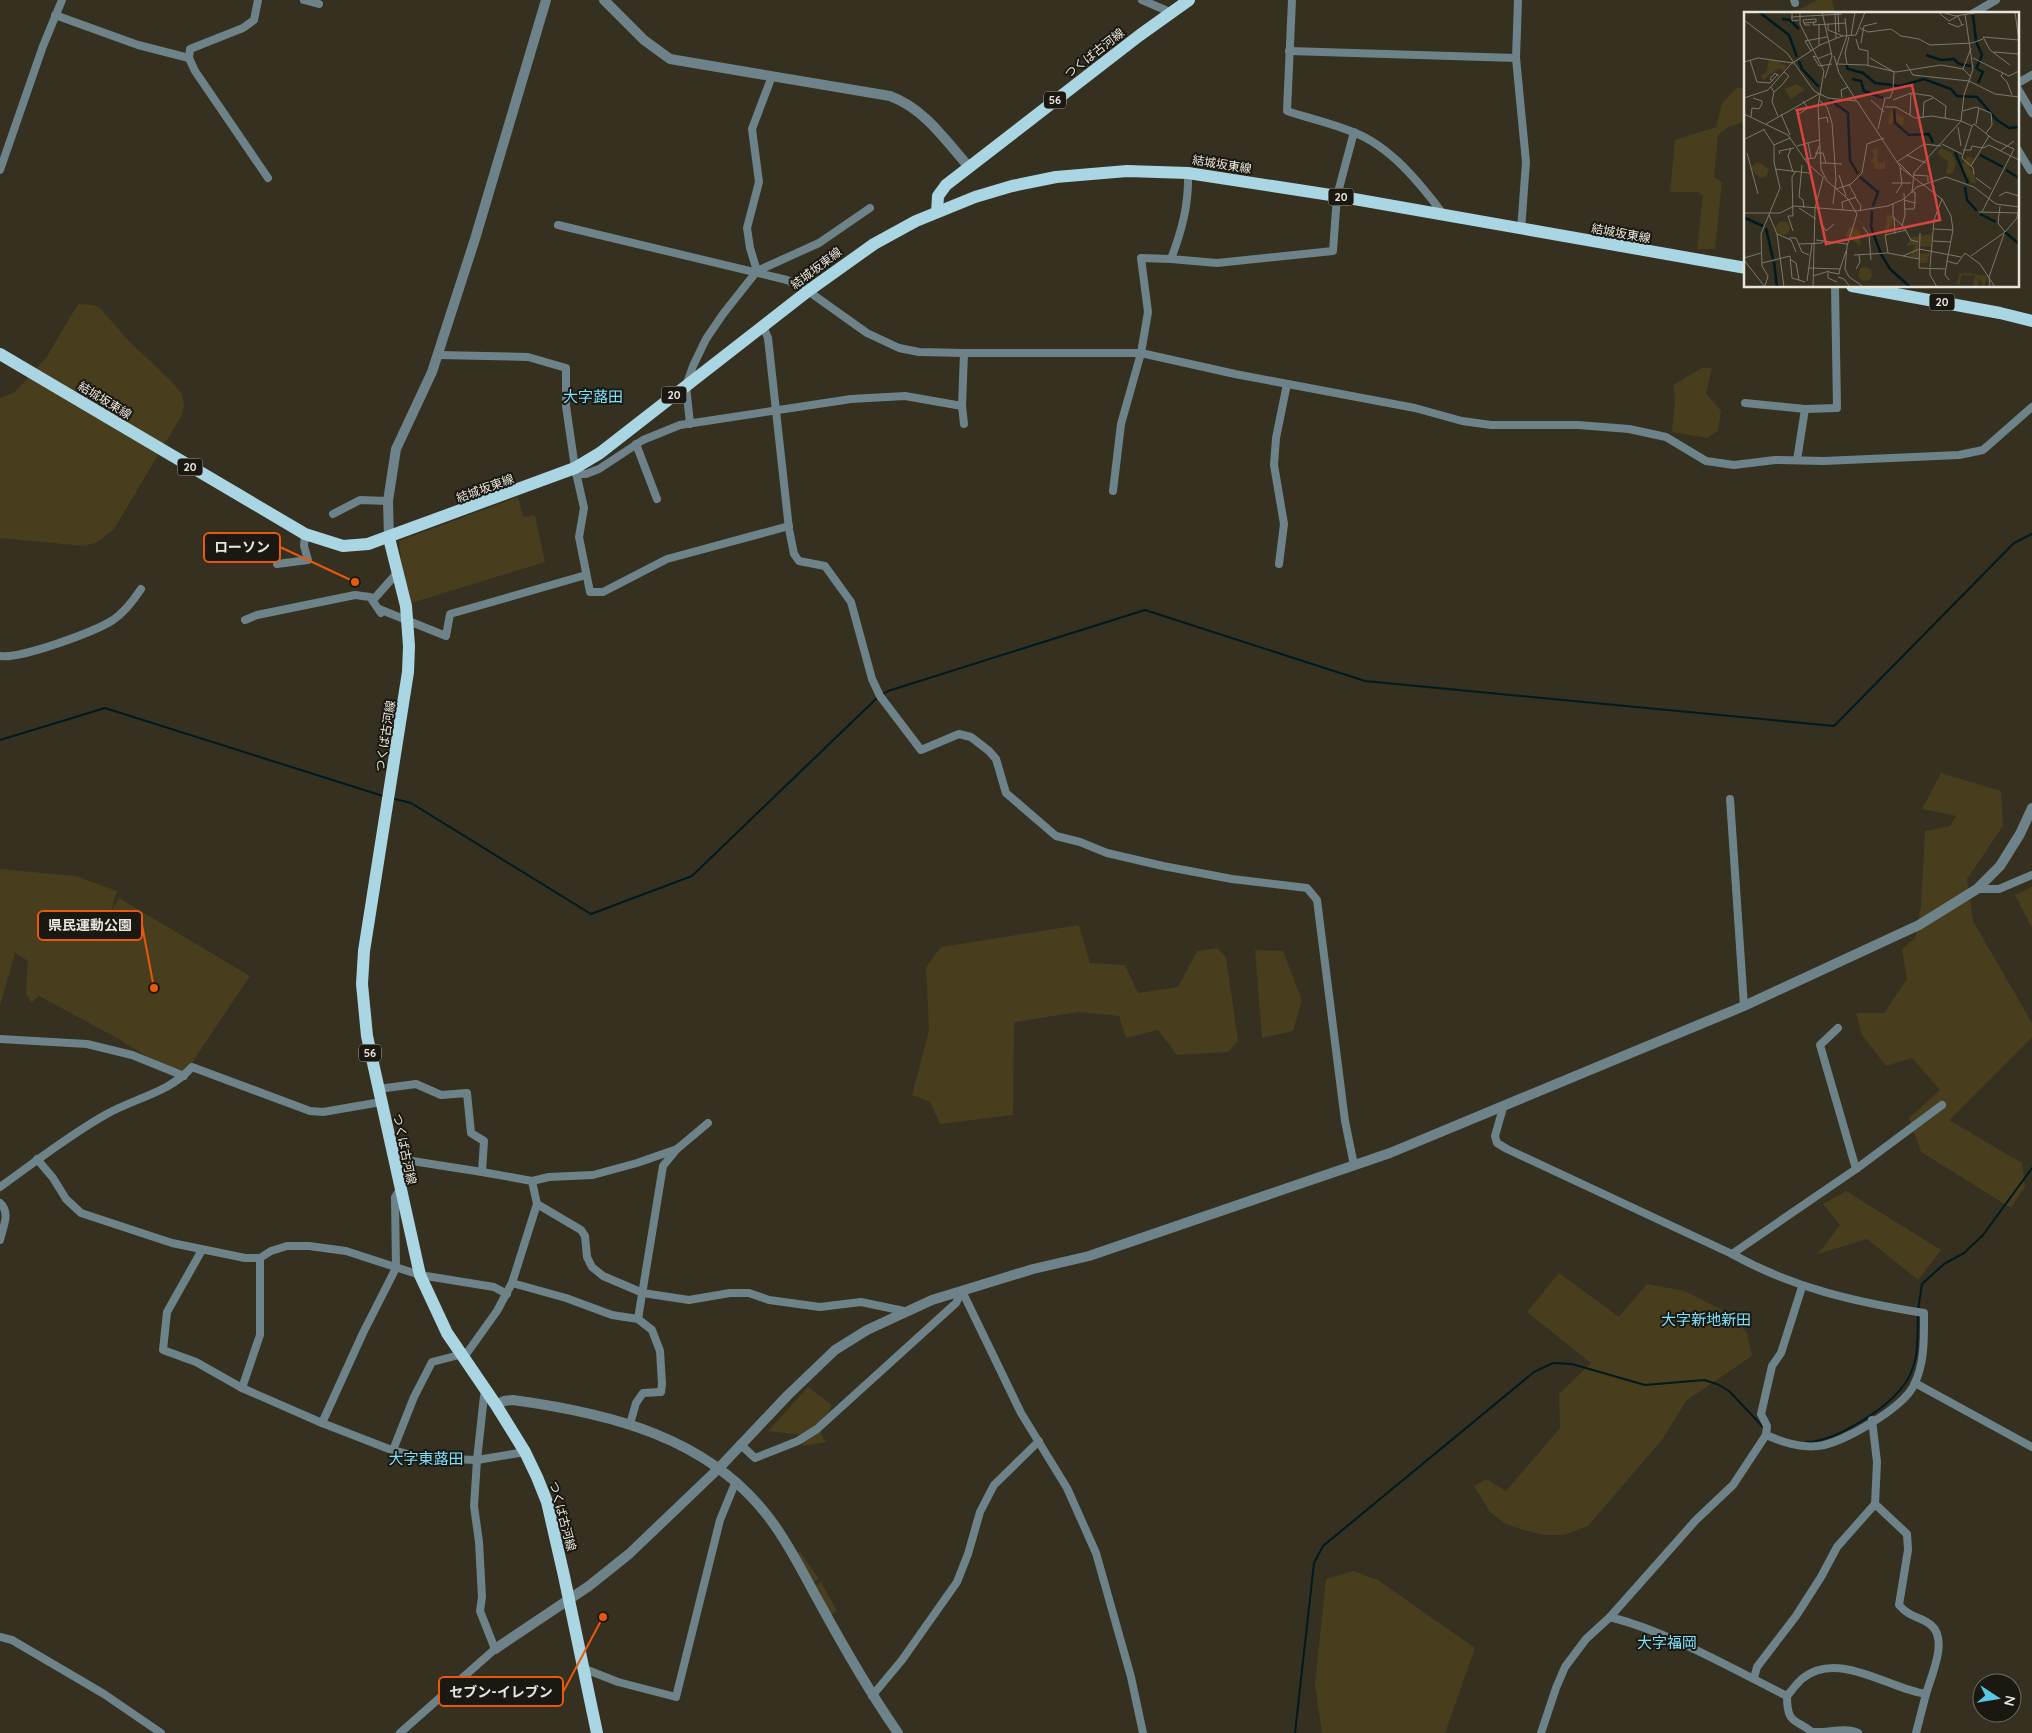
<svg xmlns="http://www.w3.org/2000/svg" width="2032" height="1733" font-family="Quicksand,'Noto Sans JP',sans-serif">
<rect width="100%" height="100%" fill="#353020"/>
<g fill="#483d1c">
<polygon points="1817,0 1832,0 1836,14 1781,14 1802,8"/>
<polygon points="1738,87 1746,90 1746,121 1728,127 1718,135 1714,177 1722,182 1715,249 1697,249 1703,196 1699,192 1670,192 1675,140 1716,127 1722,103"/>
<polygon points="78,304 94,305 100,308 128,340 171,381 182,394 184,406 182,415 114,529 98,542 84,546 0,538 0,398 15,392 46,358"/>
<polygon points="1702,368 1712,368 1706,393 1721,411 1718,431 1707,438 1672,432 1675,401 1673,385"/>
<polygon points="518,497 523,517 535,515 545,562 408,604 399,558 401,557 399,541"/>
<polygon points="1941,773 2001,791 2003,826 1967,879 1973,921 2032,1023 2032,1037 1949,1120 2022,1163 2025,1186 2011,1208 1921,1152 1909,1118 1940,1090 1912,1058 1886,1066 1862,1035 1856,1013 1884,1013 1907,979 1902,949 1915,938 1921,906 1925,831 1950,826 1956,816 1922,809"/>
<polygon points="0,869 76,876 117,891 111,911 119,898 250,976 185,1073 154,1061 117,1038 39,996 31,1003 26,993 28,961 15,953 0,1006"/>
<polygon points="2032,887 2032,928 2015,895"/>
<polygon points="1079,925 1090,963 1125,965 1138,993 1178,987 1197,951 1217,948 1226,957 1238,1041 1228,1052 1177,1055 1158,1030 1126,1038 1119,1016 1079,1012 1014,1022 1013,1115 940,1124 930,1102 912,1095 929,1030 926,967 941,947"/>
<polygon points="1255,950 1283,951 1302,1000 1293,1031 1262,1038"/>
<polygon points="1846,1191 1941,1250 1918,1280 1867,1239 1818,1254 1840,1225 1823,1204"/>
<polygon points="1559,1273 1619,1317 1647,1284 1685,1291 1730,1314 1747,1333 1752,1356 1687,1400 1661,1441 1588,1526 1564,1535 1545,1535 1520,1529 1504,1523 1490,1512 1474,1486 1486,1479 1506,1491 1560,1428 1559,1394 1591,1363 1527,1312"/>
<polygon points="808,1387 832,1405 827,1416 803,1435 768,1431"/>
<polygon points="821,1431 823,1438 827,1442 803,1446 803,1442"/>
<polygon points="800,1552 819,1579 813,1582 796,1554"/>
<polygon points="1353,1571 1378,1580 1475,1648 1445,1733 1322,1733 1315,1684 1326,1579"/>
<polygon points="821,1582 837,1611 831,1615 814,1586"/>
</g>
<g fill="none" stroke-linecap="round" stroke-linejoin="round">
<g stroke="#011a21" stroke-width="2">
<polyline points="881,695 888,691 1145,610 1365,681 1834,726 2014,543 2032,534"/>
<polyline points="0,740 105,708 383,796"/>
<polyline points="395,799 411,803 591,914 692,876 877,698"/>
<polyline points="1918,1310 1922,1284 1944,1264 1964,1253 1983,1235 2032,1168"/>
<path d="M 1806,1442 C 1836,1442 1890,1407 1906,1382 C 1910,1377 1912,1370 1914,1364 C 1919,1350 1917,1330 1918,1314"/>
<polyline points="1295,1733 1314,1563 1323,1546 1534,1372 1553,1363 1572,1364 1645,1385 1704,1380 1717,1384 1729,1391 1765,1429"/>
</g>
<g stroke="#6e8389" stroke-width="8">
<polyline points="258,0 254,20 243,28 190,49 189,58 195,71 268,178"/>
<polyline points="304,0 319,4"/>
<polyline points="1142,0 1170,12"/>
<path d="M 1292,0 L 1287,111 C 1308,118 1331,123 1353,132 C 1390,146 1420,183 1443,214"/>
<polyline points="1518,0 1516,58 1526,162 1521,230"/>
<polyline points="1794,0 1795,3"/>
<polyline points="1972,14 1996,0"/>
<polyline points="55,15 138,45 189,58"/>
<polyline points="1289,51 1516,58"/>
<polyline points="2018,83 2032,75"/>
<polyline points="2018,89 2032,113"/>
<polyline points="2018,150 2030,170 2032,169"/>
<polyline points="0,170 43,46 62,0"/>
<path d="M 1188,173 C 1189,204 1182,230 1171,259 L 1217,263 L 1333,251 L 1337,196 L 1354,132"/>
<polyline points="558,225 787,280 808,291 867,333 899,348 919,352 964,353 1141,353 1235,374 1415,408 1462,421 1491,425 1578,425 1629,429 1666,437 1706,461 1734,465 1775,460 1824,461 1959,455 1983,450 2032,407"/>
<polyline points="757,271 750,248 747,228 759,182 752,129 772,76"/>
<polyline points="763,326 768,338 789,529 794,554 799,561 825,566 851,602 872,679 880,696 921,750 959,734 971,737 989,751 996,759 1006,793 1056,836 1080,842 1107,853 1163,866 1232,879 1307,888 1317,900 1345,1121 1354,1165"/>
<polyline points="438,355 528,357 566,368 566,406 575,468 584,508 579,537 590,592 603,592 667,559 789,526"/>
<polyline points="1745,403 1805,409 1837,408 1835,286"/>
<polyline points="690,424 686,386 693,366 706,339 723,314 757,271 819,243 870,208"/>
<polyline points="964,424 962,406 964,353"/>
<polyline points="636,444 657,499"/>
<polyline points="1797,460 1805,409"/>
<polyline points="576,474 586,474 599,469 643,440 680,425 851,399 905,396 962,406"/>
<polyline points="1113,491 1121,424 1141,353 1148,312 1141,258 1171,259"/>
<polyline points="333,514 360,500 388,501"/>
<polyline points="277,564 308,560 304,546 305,534"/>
<polyline points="1279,564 1284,524 1274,465 1276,438 1287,384"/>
<polyline points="373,600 398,572"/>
<polyline points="379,609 446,636 450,614 586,575"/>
<polyline points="245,620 257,615 355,595 370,597 381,613"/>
<path d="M 0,656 C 21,659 94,632 113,620 C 125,612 133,601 141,589"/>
<polyline points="1730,799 1744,1006"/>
<polyline points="1977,889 1999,889 2032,875"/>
<polyline points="1838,1028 1820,1045 1856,1169"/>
<polyline points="0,1039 87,1044 132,1055 184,1076"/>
<polyline points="378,1089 416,1084 441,1095 467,1093 471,1133 484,1141 482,1172 393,1158"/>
<path d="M 1503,1108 L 1495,1136 L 1497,1143 L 1507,1149 L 1732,1254 C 1793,1288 1855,1302 1924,1313 C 1924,1338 1925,1363 1914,1385 C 1903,1408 1843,1443 1818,1446 C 1799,1448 1783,1442 1766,1435"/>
<polyline points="37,1159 53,1178 66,1199 81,1213 172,1243 245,1258 260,1258 271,1251 287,1246 309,1246 346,1251 420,1275 494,1287 507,1294"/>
<polyline points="482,1172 532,1181 549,1177 593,1175 637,1163 677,1149 708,1123"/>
<polyline points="532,1181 537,1204 581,1230 585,1236 587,1257 592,1267 603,1276 643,1293 689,1300 730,1293 749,1293 769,1300 820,1307 861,1302 904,1311"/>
<path d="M 0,1187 C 35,1162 68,1136 105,1115 C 134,1098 169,1093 192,1067 L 310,1111 L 323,1112 L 381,1102"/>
<polyline points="400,1189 395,1197 396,1268 363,1333 322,1423 389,1449 423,1458 477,1460 484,1396 487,1392"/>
<path d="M 0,1203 C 11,1213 3,1226 0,1240"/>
<polyline points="202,1250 167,1312 163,1350 196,1362 242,1388"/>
<polyline points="1732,1254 1856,1169 1942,1105"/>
<polyline points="260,1258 260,1335 242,1388 322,1423"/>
<polyline points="512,1283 566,1298 612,1315 638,1319 652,1330 660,1351 662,1384 661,1392 643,1393 636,1403 630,1424"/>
<polyline points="962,1291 1021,1413 1067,1488 1096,1553 1131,1677 1143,1733"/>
<polyline points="638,1319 663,1166 676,1150"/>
<polyline points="1915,1383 2032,1447"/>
<polyline points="740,1444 755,1458 798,1441 817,1429 956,1303 962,1291"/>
<polyline points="393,1450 414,1397 432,1362 467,1353 497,1311 512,1283 537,1204"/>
<path d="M 1610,1617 C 1669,1632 1733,1669 1787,1696"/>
<polyline points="0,1637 12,1640 104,1694 161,1733"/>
<polyline points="585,1669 618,1682 676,1697 720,1520 736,1481"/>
<polyline points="1754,1678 1757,1667 1796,1616 1821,1577 1837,1547 1875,1504 1877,1462 1872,1420"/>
<polyline points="872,1696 902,1660 957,1582 968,1554 980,1512 994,1485 1039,1441"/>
<path d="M 1813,1732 C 1828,1733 1845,1727 1858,1733"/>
<polyline points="400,1733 495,1649 480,1611 482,1597 479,1542 474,1506 477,1460 525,1452"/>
<polyline points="1541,1733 1556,1688 1565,1667 1586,1639 1610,1617 1696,1520 1733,1485 1766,1435 1767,1426 1761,1414 1772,1366 1781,1353 1802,1287"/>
<path d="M 1813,1733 C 1796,1718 1787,1726 1787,1696 C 1792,1690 1797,1683 1803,1678 C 1839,1650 1889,1689 1926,1694 C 1931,1676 1948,1641 1932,1626 C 1921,1616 1911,1619 1899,1605 L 1908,1550 L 1907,1534 L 1875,1504"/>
<polyline points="1916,1733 1926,1694"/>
</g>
<g stroke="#6e8389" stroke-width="10">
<path d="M 604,0 L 644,40 L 670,59 L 890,96 C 925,109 945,140 969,167"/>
<polyline points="389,538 388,501 396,449 432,372 475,239 546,0"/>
<path d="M 496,1405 L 504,1401 L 513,1400 C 609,1413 709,1437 770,1519 C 789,1544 803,1573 818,1600 C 843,1646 868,1690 898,1733"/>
<polyline points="495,1649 589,1586 629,1554 719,1468 788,1395 835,1350 867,1330 932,1300 1033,1269 1089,1256 1390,1153 1744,1006 1919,925 1977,889 2000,866 2020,834 2032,808"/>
</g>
<g stroke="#aad6e3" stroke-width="12">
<polyline points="937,212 938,196 946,185 1140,35 1189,0"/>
<polyline points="1852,286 2000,313 2032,321"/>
<polyline points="0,354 305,534 343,546 368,544 575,468 600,453 808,291 874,244 916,221 975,197 1012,186 1056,177 1127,171 1188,173 1337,196 1746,268"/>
<polyline points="389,538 406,606 409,646 408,672 364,951 362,984 367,1036 420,1275 447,1333 496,1405 525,1452 537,1477 547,1502 564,1576 597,1733"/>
</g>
</g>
<g text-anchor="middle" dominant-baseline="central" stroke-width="4" stroke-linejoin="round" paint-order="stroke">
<g fill="#1a1811" stroke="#aaa89e" stroke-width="1">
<rect x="1044" y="91.5" width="22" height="17" rx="4"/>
<rect x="1328.5" y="188.5" width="25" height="17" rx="4"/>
<rect x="1929.5" y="293.5" width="25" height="17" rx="4"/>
<rect x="661.5" y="386.5" width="25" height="17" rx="4"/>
<rect x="177.5" y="458.5" width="25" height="17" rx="4"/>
<rect x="359" y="1044.5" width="22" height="17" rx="4"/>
</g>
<g font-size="11" font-weight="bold" fill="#e8e5db">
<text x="1055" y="100">56</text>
<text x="1341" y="197">20</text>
<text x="1942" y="302">20</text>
<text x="674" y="395">20</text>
<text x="190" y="467">20</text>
<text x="370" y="1053">56</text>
</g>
<g font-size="12" fill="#e8e5db" stroke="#1a1811">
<text transform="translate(1094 53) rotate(-38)">つくば古河線</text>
<text transform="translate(1222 164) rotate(9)">結城坂東線</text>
<text transform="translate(1621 233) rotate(10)">結城坂東線</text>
<text transform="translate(816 268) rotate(-37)">結城坂東線</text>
<text transform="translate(105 400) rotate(31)">結城坂東線</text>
<text transform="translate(485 488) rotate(-20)">結城坂東線</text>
<text transform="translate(385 736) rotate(-81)">つくば古河線</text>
<text transform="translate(405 1149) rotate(78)">つくば古河線</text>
<text transform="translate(563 1516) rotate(75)">つくば古河線</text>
</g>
<g font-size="15" fill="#7ce0fa" stroke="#1a1811">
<text x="593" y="396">大字蕗田</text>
<text x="1706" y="1319">大字新地新田</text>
<text x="426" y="1458">大字東蕗田</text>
<text x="1667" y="1642">大字福岡</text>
</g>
</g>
<g transform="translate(1744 12)">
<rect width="275" height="275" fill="#353020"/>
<path d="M 25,48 L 38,49 L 36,52 L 43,53 L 40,59 L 35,56 L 19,68 L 17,64 L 22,60 ZM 53,72 L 61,78 L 47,87 L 40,77 ZM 147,97 L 160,106 L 159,114 L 150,108 L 147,113 L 144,111 ZM 134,136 L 133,147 L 135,151 L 141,150 L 141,157 L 131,157 L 128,148 L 131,143 L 127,138 ZM 197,136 L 208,141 L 212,151 L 209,161 L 202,162 L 204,149 L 193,142 ZM 223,144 L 231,147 L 225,156 L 231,163 L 232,171 L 226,170 L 225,164 L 223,168 L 217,155 ZM 14,150 L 25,157 L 22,165 L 16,166 L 5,156 ZM 143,202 L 150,205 L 145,218 L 149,219 L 140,223 ZM32 216a7 7 0 1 1 14 0a7 7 0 1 1-14 0ZM 106,214 L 116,219 L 117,234 L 101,223 ZM 189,222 L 187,235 L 174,234 L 175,242 L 186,241 L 183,251 L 175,251 L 175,247 L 166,244 L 171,233 L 162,234 L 168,225 ZM114 262a7 7 0 1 1 14 0a7 7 0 1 1-14 0ZM 223,261 L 244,264 L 240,275 L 235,266 L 234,275 L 229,275 L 231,263 L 218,263 L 215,273 L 213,271 L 215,262 Z" fill="#483d1c"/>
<path fill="none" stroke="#011a21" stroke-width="2.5" d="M 15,0 L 45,23 L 53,45M 229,3 L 232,29 L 238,43 L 232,57M 38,7 L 46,8 L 55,17M 182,43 L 197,48 L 210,47 L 215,52 L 227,54M 55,49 L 58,57 L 75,75M 102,52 L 104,57 L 119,61 L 131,71 L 156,74 L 180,67 L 207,77 L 213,84 L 233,85 L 253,108 L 265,116 L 275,115M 233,57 L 239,60 L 234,71M 108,67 L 117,69 L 120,79 L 139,86M 86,88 L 104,101 L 106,148 L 114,162M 150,97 L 151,111 L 165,123 L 185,122 L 189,131M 211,140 L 224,171M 236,143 L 259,155M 262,158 L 275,166M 116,165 L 134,180 L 129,194M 221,175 L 223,188 L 233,199M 128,199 L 127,215 L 137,242 L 146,257 L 166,275M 236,202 L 252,210M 1,206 L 19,214M 22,216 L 29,247M 261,220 L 275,232M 30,250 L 33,275"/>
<path fill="none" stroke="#7d786b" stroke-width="1" d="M 48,0 L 48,9 L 55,8M 56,0 L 56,12 L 80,59 L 74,94 L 77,157 L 83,169 L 104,187 L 113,202 L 103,234 L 101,257 L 105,265 L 120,275M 78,0 L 88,44 L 81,66M 91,0 L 92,26M 94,0 L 95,20M 194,0 L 205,9 L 214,4 L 218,13M 198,0 L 211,4 L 237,0M 271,0 L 275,29M 47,5 L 98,2M 101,6 L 103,24M 0,8 L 43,41 L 70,79 L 84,86 L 113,89 L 157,156 L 198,187 L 190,208 L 186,255M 70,10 L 69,13 L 102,11M 60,11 L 72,10 L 72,7 L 59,8 L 60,11 L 61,13 L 66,13M 204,11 L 214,15 L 220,12M 75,12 L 75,34M 84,12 L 84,18 L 99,24M 116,16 L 124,20 L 147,17 L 157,24 L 175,27 L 186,33 L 228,31 L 239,27M 107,24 L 111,0M 112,27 L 115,37 L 124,39 L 124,53M 117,31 L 120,14 L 133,11M 67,39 L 61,29 L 83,25M 250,40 L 275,42M 90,44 L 95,61 L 112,88M 72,45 L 69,44 L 75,54 L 88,52M 126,46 L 150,60 L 149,78 L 146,86 L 141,86 L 134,117M 229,46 L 265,64 L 275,59M 73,47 L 88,41M 6,48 L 13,70 L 26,71 L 34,62M 0,50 L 14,46 L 49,51M 92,52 L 122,53 L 152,60 L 197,53 L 219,57 L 227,65M 93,52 L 103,24M 103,52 L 101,41 L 105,25M 162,52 L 169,63 L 225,69 L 251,82 L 275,85M 266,53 L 246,38 L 239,25 L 275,28M 219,57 L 227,36M 259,61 L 257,64 L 263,70 L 268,83M 29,69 L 26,67 L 31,61 L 35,64M 27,75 L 30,80 L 37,74 L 45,64 L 40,60M 30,80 L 28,90 L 34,104M 167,81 L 187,84 L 202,94 L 201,106M 0,86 L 24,78 L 47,52 L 76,33 L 98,24 L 112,23 L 121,0M 98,86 L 97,78 L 104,75M 75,88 L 83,95 L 88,111 L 92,168 L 89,192M 127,88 L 140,100M 149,88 L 167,81 L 166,103M 141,95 L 152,95 L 171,106 L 188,104 L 217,109 L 228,114 L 230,112 L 250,128 L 270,137 L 238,200M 51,97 L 55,102 L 64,96 L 59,89M 219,99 L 232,95 L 247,101 L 248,113 L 242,121M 0,102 L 44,123 L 64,152 L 80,166M 37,102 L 46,123M 7,105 L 8,96 L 15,97 L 18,92 L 18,89 L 9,86M 179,106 L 180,90 L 189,86M 74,107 L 83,105 L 84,111M 22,112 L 75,82M 232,112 L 235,96M 228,114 L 218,146 L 229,156 L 230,162M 0,115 L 0,131M 214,115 L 217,134M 20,118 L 30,133 L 30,150 L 36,176 L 17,222 L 18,254 L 24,264 L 21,274M 1,127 L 21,117M 64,131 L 67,146M 198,132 L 218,142M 30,133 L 46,126M 53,134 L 75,128M 47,136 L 44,144 L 49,160M 239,136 L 245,133 L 275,148M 219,138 L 227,138 L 228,134 L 239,136M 256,139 L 270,129M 3,141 L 14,182M 71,141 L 79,141 L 82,151 L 76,151M 36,142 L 35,139 L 50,136M 162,143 L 182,151M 60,147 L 71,146 L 75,134M 153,150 L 180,132 L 197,134M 82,151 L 98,152M 155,151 L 167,163M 58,153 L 55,185 L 59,188 L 60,196M 227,154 L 245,124M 31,157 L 65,161M 95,163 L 102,184M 169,163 L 184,164 L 184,170M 232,166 L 247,177M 148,171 L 167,171M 92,177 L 107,172 L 118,161 L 123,132 L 140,126M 168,180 L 170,161 L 217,109 L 220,83 L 229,57 L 221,2M 152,181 L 158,172 L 156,156M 255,184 L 262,180 L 275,184M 111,185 L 117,194 L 116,199M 198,187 L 207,204 L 209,218 L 203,249M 160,188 L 171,191 L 171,180 L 167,180M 149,192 L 149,205 L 161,216 L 165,215M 256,194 L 254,211 L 261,220M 55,196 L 72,207M 161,197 L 170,197 L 171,191M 99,198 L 98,190 L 112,185 L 105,173M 112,199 L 144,194 L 160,187 L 173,175 L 202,165 L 230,175 L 252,192 L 275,195M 235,200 L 275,201M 0,201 L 36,201 L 50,194 L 112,199M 25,203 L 33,222 L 40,275M 150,205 L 151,222M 77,211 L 82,219 L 90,212M 158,214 L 161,203 L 160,181M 119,215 L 125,223 L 127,248M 161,217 L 167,228 L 174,230M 190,217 L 209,218M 49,219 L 44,204 L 49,204 L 48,165 L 52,159M 176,221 L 175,256 L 202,257M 33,222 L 47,228 L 52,240M 45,226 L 52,226 L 58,240 L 65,243M 72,228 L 103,232M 189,229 L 207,230M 55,232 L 78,231 L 79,228M 144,241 L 141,223 L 162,218M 110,243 L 144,241 L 175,247M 159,244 L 175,237 L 217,245M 227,244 L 261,220 L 273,206 L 275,195M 0,246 L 17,241M 0,248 L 21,275M 47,248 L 52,251 L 55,268M 18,251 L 46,244 L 48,266 L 61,270M 65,256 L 96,257 L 95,262 L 85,260M 186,256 L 186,263 L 193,275M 96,257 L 102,239M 112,257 L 116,250 L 115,243M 84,260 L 84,266 L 93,270M 69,264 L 85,259M 94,265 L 100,267 L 106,275M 205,268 L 201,263 L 203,249 L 213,252 L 221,241 L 236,252 L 251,275M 63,269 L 68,232M 69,275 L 71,196 L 79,166M 246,275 L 245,265 L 260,222"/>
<path fill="#d94443" fill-opacity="0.15" stroke="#d94443" stroke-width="2.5" d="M 168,73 L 196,208 L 82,232 L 53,98 Z"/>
<rect width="275" height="275" fill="none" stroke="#e8e5db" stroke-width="2.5"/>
</g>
<path fill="none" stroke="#e8590c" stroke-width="2" d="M355 582L280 547M154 988L142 925M603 1617L563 1692"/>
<g fill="#e8590c" stroke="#1a1811" stroke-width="2">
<circle cx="355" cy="582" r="5"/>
<circle cx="154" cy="988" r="5"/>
<circle cx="603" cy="1617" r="5"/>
</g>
<g fill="#1a1811" stroke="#e8590c" stroke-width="2">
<rect x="204" y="533" width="76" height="29" rx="5"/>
<rect x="38" y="911" width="104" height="29" rx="5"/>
<rect x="439" y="1677" width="124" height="29" rx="5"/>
</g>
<g font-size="14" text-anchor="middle" font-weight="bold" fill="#e8e5db">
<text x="242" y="552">ローソン</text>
<text x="90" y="930">県民運動公園</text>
<text x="501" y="1697">セブン-イレブン</text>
</g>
<g transform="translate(1997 1698) rotate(102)"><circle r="24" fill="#1a1811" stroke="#6c6a62"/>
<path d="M0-4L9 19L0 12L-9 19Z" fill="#59c8e4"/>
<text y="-8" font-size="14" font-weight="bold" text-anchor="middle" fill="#e8e5db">N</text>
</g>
</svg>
